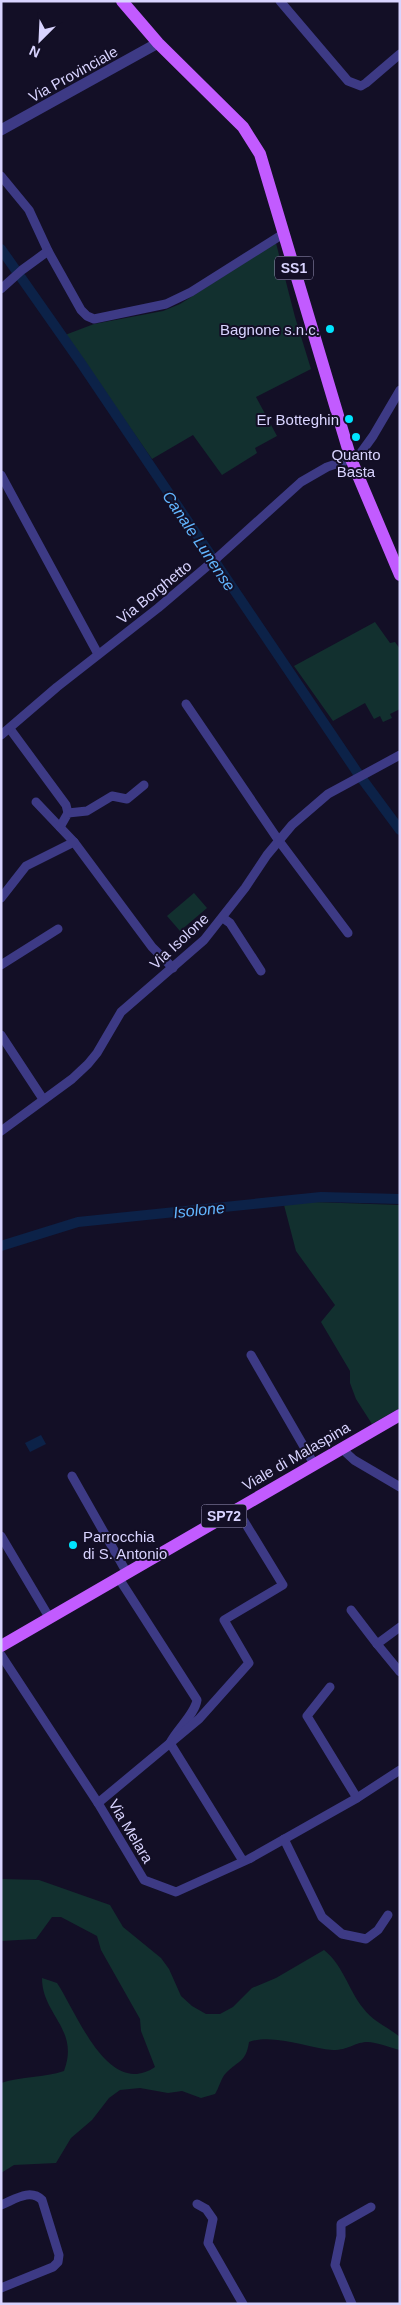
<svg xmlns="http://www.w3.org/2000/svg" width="401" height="2305" font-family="Arial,sans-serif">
<rect width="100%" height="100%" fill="#130f26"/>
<g fill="#12302f">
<polygon points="276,243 295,317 311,369 256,397 277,436 255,448 257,453 222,475 193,435 152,459 65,335 94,324 163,311 180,304"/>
<polygon points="375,622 390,643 395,642 400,649 400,709 390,714 392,718 383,722 380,716 374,719 365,703 333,721 294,666"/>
<polygon points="194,893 207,908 180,931 167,916"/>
<polygon points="313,1202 400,1205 400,1408 372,1424 356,1399 350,1383 350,1371 321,1322 335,1305 296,1251 284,1205"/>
<path d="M 1,1879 L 39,1880 L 110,1905 L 123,1927 L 161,1958 L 169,1969 L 181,1996 L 192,2006 L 206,2014 L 220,2014 L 233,2007 L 252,1988 L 276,1978 L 324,1950 C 343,1965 348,1989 363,2008 C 372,2021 388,2027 400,2037 L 400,2050 C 392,2048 373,2041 366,2042 C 353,2043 349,2050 333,2050 C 308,2048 273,2033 249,2042 C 246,2062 239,2060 226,2073 C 221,2078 219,2088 215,2094 L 201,2098 L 182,2091 L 168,2093 L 140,2088 L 120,2090 L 109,2098 L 92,2120 L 71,2138 L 56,2163 L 14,2165 L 1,2173 L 1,2083 C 22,2076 44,2078 64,2071 C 80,2029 42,2015 42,1978 L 57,1983 C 77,2013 108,2099 155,2067 L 141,2031 L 140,2019 L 101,1950 L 97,1936 L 61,1917 L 52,1917 L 36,1939 L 1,1941 Z"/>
</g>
<polygon fill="#0c2248" points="41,1435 46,1444 30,1452 25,1443"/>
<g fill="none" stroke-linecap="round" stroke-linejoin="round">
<g stroke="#0c2248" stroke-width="10">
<polyline points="1,249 81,363 357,772 400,830"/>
<polyline points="1,1246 78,1222 321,1197 400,1199"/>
</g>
<g stroke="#3d3a85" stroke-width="9">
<polyline points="280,1 348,81 361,86 366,83 400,54"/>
<polyline points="1,176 29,210 48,251 81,310 87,316 94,319 166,304 191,292 283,234"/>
<polyline points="1,289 22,270 48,251"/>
<polyline points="1,475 98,654"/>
<polyline points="186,704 279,841 348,933"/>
<polyline points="10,729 66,805 68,813"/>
<polyline points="1,735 57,687 158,608 218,557 301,482 327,467 351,459 360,454 373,436 400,390"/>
<polyline points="36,802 74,842 152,947 173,968"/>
<polyline points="60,827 68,813 87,811 112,796 127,799 144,785"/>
<polyline points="1,898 26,866 74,842"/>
<polyline points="223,918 230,923 261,971"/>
<polyline points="1,965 58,929"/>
<polyline points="1,1035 43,1099"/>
<polyline points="1,1131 72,1079 88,1064 97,1053 121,1012 204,940 245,888 267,855 292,825 328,794 400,755"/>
<polyline points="251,1355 314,1464"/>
<polyline points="341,1448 354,1460 400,1487"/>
<polyline points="72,1476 127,1573"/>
<polyline points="1,1536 49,1617"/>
<path d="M 118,1577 L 197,1700 C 195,1714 177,1729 170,1743 L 243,1861"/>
<polyline points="351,1610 377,1644"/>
<polyline points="400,1627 377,1644 400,1672"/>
<polyline points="1,1655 98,1803 144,1880 176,1892 249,1859 357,1798 400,1770"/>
<polyline points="330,1687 307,1716 357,1798"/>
<polyline points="98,1803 199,1719 249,1663 224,1620 283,1585 236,1508"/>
<polyline points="284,1839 322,1917 342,1934 366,1939 378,1930 388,1915"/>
<polyline points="197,2204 206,2209 213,2219 208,2243 243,2304"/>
<path d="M 1,2205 C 14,2200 30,2188 42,2200 L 59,2255 L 58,2262 L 53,2267 L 1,2288"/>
<polyline points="352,2304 335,2265 341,2236 341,2224 371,2207"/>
</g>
<polyline stroke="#3d3a85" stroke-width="11" points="1,130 158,43"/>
<g stroke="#c25bff" stroke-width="12">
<polyline points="122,1 158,43 243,127 260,154 351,459 400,575"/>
<polyline points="1,1646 400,1415"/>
</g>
</g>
<g fill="#00e5ff" stroke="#130f26" stroke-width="2">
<circle cx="330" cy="329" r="5"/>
<circle cx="349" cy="419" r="5"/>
<circle cx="356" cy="437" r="5"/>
<circle cx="73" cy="1545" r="5"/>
</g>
<g text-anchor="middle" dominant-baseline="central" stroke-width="4" stroke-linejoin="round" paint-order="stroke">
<g fill="#130f26" stroke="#9e99be" stroke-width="1">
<rect x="275" y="256.5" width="38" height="23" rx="4"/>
<rect x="201.5" y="1504.5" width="45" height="23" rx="4"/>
</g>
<g font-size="14" font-weight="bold" fill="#d9d4ff">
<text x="294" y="268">SS1</text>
<text x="224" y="1516">SP72</text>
</g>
<g font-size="15" fill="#d9d4ff" stroke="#130f26">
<text transform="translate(73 74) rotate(-29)">Via Provinciale</text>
<text transform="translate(154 592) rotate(-39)">Via Borghetto</text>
<text transform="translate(179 941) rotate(-43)">Via Isolone</text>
<text transform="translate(296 1456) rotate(-30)">Viale di Malaspina</text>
<text transform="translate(131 1831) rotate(59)">Via Melara</text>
</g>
<g font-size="15" fill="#d9d4ff" stroke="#130f26" text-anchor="end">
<text x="320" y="329">Bagnone s.n.c.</text>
<text x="339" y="419">Er Botteghin</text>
<text x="356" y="454" text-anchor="middle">Quanto<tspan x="356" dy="17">Basta</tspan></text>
<text x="83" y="1536" text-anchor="start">Parrocchia<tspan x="83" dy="17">di S. Antonio</tspan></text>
</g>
<g font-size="16" font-style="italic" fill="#62b6ff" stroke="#130f26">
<text transform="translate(199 541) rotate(56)">Canale Lunense</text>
<text transform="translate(199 1210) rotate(-6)">Isolone</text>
</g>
</g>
<rect width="401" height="2305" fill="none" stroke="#d9d4ff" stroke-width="5"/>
<g transform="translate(40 40) rotate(204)" stroke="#130f26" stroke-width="4" paint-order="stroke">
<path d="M0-4L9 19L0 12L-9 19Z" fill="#d9d4ff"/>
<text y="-8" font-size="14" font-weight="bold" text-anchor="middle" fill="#d9d4ff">N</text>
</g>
</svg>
